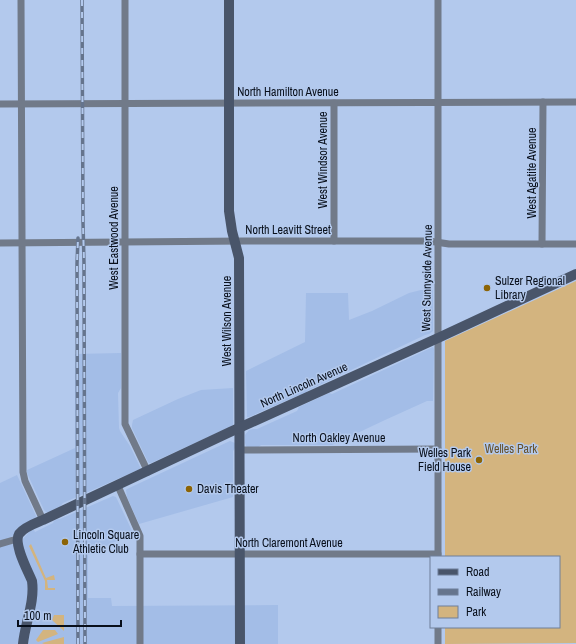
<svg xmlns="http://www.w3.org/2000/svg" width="576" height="644" font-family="'Archivo Narrow',sans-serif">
<rect width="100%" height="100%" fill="#b3c9ed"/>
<g fill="#a3bde7">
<polygon points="421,290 433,290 433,331 429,334 425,335 307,391 307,393 302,396 299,395 249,417 247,417 246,371 305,342 306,293 348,293 349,320 372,311 409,293"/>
<polygon points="433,347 434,349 433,401 427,401 385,420 332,445 261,445 257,448 247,447 246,446 245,443 245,435 249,430 253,429 257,429 297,411 299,407 329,393 332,394"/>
<polygon points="121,353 121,388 118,393 119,428 120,431 130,446 140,467 140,469 63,503 59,508 50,512 46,512 44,510 27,473 27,470 75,448 75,354"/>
<polygon points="233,388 233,425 225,431 221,431 151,463 149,463 148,462 132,428 132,425 133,420 178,399 201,390"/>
<polygon points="230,441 235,443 235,448 233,451 233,497 139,524 127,497 126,490 127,489"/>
<polygon points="17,475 36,516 35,519 11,537 13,546 29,584 29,589 19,644 0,644 0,483"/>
<polygon points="113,496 116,497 133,533 88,555 88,598 111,598 112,606 278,605 278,644 28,644 36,597 22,546 23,539 30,531 34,530 35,532 53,523 54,521 58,519 60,519"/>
</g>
<g fill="#d3b47f">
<polygon points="576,281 576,643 445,644 445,627 559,627 559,557 445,557 445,341"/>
<polygon points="31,544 46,578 54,575 55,580 47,580 48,588 55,588 55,590 45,590 45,581 29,546"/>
<polygon points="54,615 64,615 64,631 52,620"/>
<polygon points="43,630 55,630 58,634 38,642 36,640"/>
<polygon points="64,637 64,644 44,644 42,643"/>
</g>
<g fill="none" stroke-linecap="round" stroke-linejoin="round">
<g stroke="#717a89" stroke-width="7">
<polyline points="21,0 23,472 25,481 43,520"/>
<polyline points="125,0 125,424 148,472"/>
<polyline points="0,104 576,102"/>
<polyline points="334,241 334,103"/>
<polyline points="0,243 245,241 429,241 449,244 576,244"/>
<polyline points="542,244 543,102"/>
<polyline points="240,450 438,449"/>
<polyline points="118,486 140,536 140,644"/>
<polyline points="0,544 17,539"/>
<polyline points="140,554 438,554"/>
<path d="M 438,557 C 438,371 438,186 438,0"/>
<polyline points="438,627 438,644"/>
</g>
<g stroke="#49556a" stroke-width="10">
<polyline points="229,0 229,211 232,231 239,258 240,644"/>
<path d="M 23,644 C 25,623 35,602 32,581 C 28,571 13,544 19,534 C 24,527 36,523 43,520 L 230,432 L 438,338 L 576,274"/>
</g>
<defs>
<g id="rail">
<polyline points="82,0 83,222 84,263 85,644"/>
<polyline points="78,644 77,264 78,238"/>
</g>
</defs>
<use href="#rail" stroke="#65748d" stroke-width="3.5"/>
<use href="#rail" stroke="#b3c9ed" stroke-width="2" stroke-dasharray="6" stroke-linecap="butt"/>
</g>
<g fill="#8c6406" stroke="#b3c9ed" stroke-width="1.5">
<circle cx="487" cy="288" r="4"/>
<circle cx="479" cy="460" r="4"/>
<circle cx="189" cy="489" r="4"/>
<circle cx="65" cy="542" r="4"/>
</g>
<g text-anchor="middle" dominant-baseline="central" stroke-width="3" stroke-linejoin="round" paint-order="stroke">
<g font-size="12" fill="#080f1b" stroke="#b3c9ed">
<text x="288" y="92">North Hamilton Avenue</text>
<text transform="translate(323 160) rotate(-90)">West Windsor Avenue</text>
<text transform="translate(532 173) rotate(-90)">West Agatite Avenue</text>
<text x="288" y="230">North Leavitt Street</text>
<text transform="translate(114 238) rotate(-90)">West Eastwood Avenue</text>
<text transform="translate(427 278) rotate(-89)">West Sunnyside Avenue</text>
<text transform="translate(227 321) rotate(-90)">West Wilson Avenue</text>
<text transform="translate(304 385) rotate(-24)">North Lincoln Avenue</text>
<text x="339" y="438">North Oakley Avenue</text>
<text x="289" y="543">North Claremont Avenue</text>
</g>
<g font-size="12" fill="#080f1b" stroke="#b3c9ed" text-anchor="start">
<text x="495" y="281">Sulzer Regional<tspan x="495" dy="14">Library</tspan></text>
<text x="471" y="453" text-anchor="end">Welles Park<tspan x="471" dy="14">Field House</tspan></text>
<text x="197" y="489">Davis Theater</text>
<text x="73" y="535">Lincoln Square<tspan x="73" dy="14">Athletic Club</tspan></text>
</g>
<g font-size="12" fill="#655029" stroke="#b3c9ed">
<text x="511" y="449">Welles Park</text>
</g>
</g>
<rect x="430" y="556" width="130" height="72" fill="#b3c9ed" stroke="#6f7f99"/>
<rect x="438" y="569" width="20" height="6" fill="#49556a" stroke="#6f7f99"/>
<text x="466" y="576" font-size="12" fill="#080f1b">Road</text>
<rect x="438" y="589" width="20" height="6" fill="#65748d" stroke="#6f7f99"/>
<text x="466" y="596" font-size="12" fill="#080f1b">Railway</text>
<rect x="438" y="606" width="20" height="12" fill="#d3b47f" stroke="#6f7f99"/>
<text x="466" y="616" font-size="12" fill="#080f1b">Park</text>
<path d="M18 620v6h103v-6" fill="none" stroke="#080f1b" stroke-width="2"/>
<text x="24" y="620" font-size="12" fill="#080f1b" stroke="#b3c9ed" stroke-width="3" paint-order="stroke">100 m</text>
</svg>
